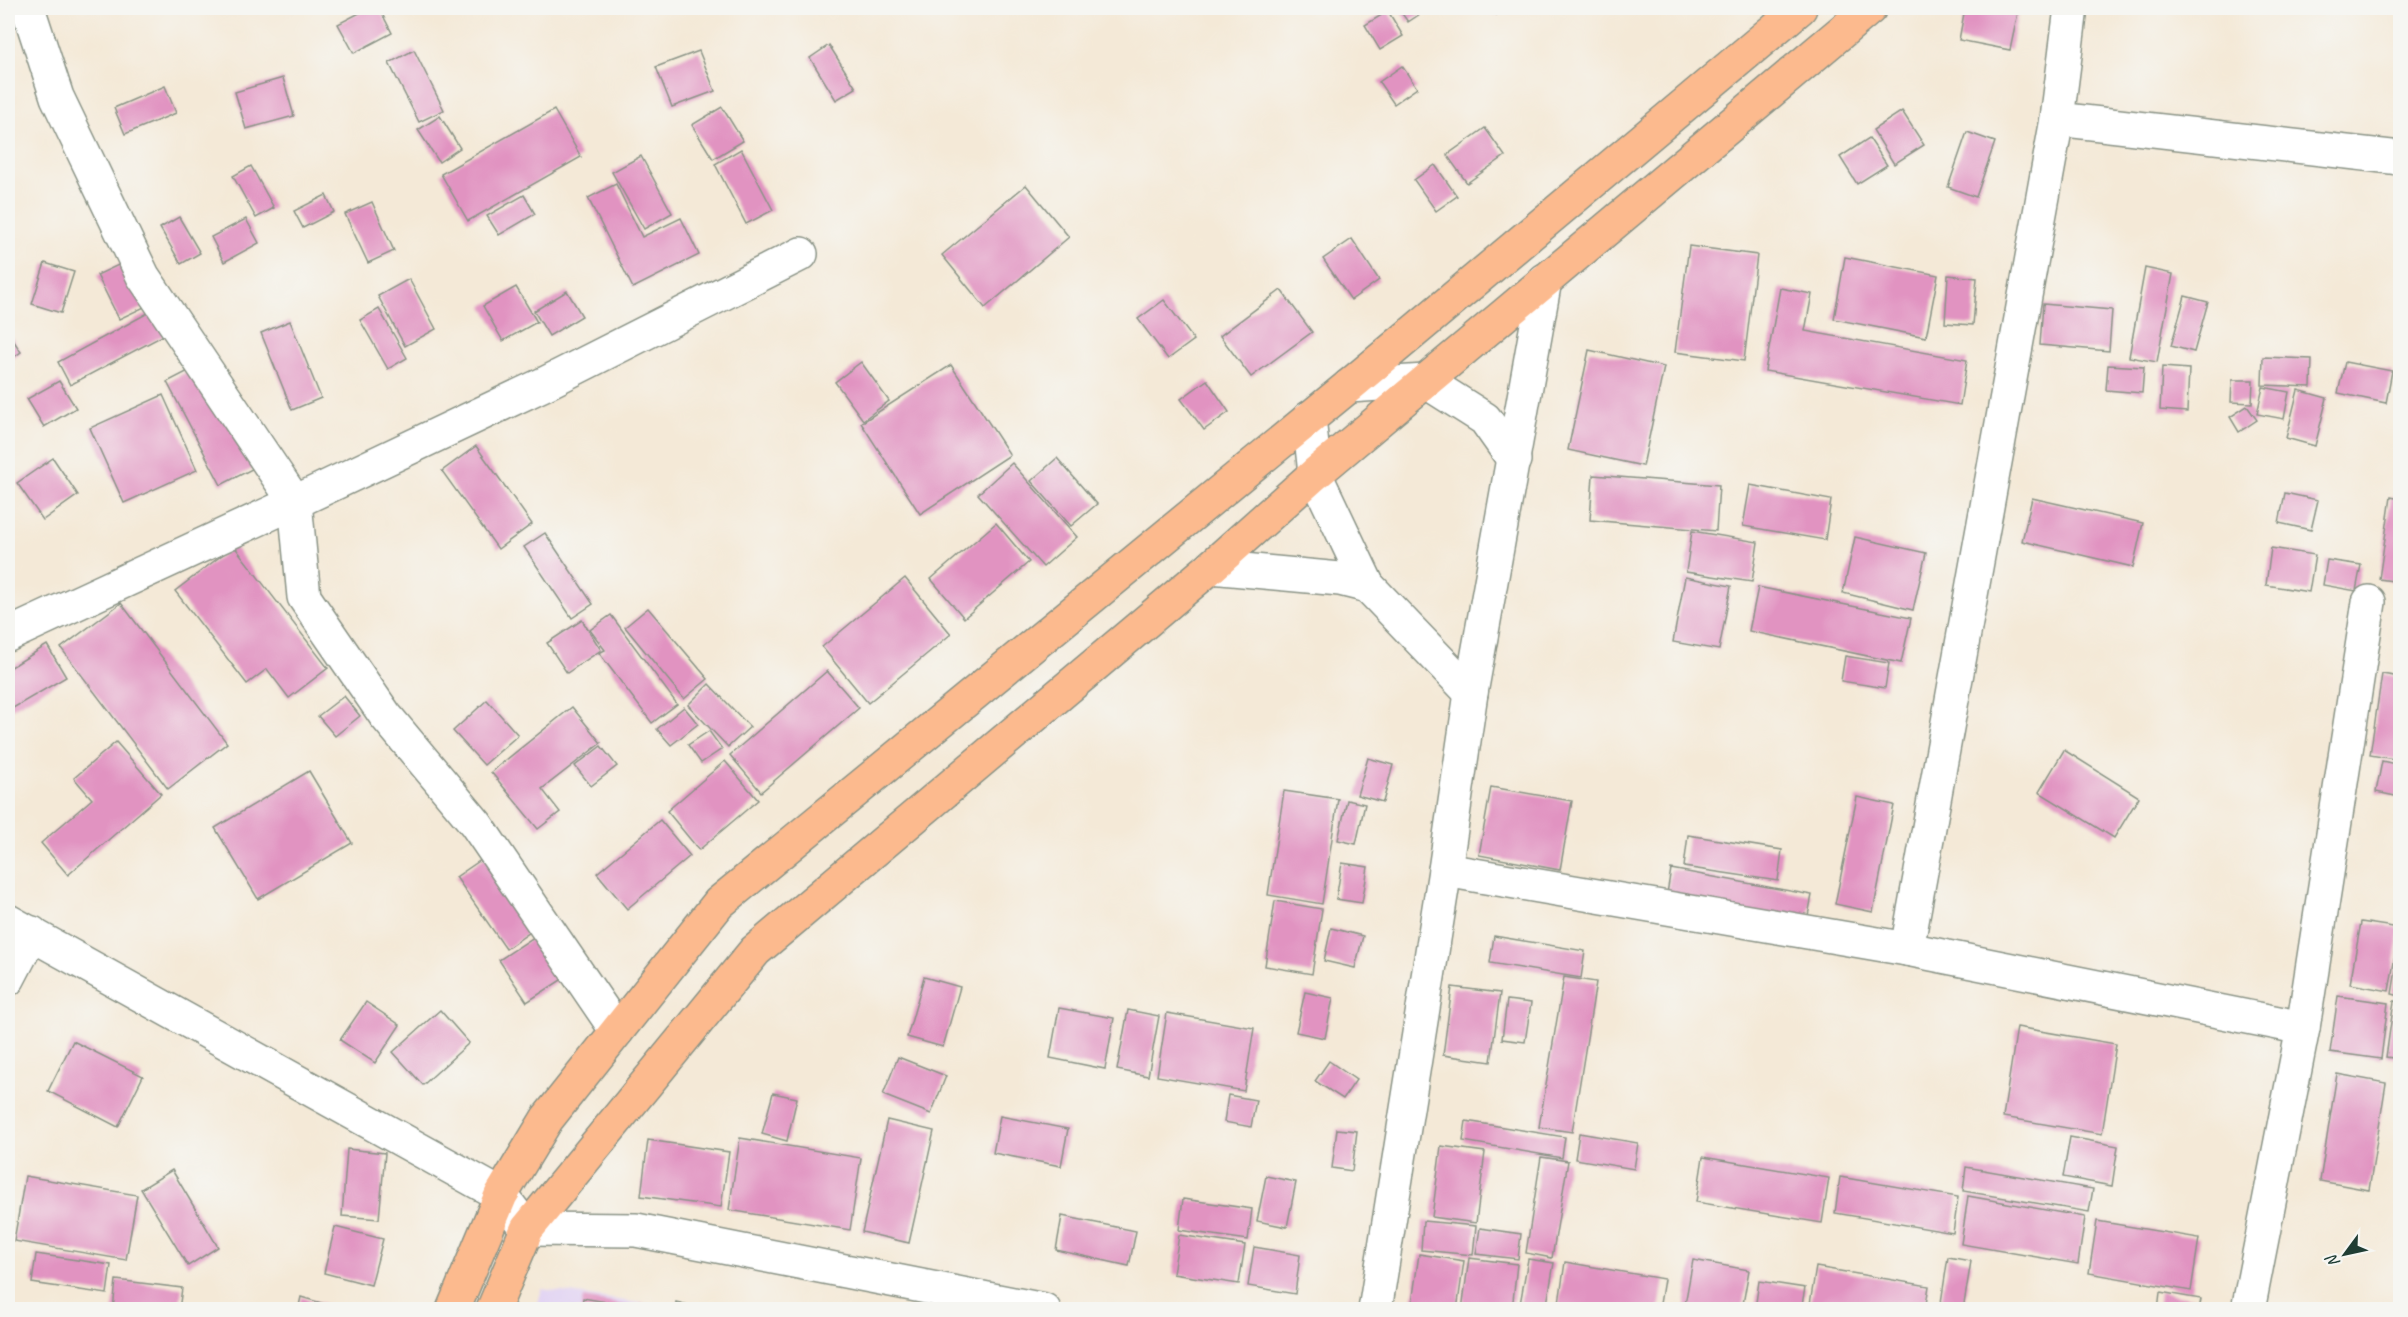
<svg xmlns="http://www.w3.org/2000/svg" width="2408" height="1317" font-family="Caveat,sans-serif">
<rect width="100%" height="100%" fill="#f6f6f2"/>
<filter id="ink" filterUnits="userSpaceOnUse"><feTurbulence type="fractalNoise" baseFrequency=".0167" numOctaves="2"/><feDisplacementMap in="SourceGraphic" scale="12" xChannelSelector="R" yChannelSelector="G"/><feConvolveMatrix kernelMatrix="1 2 1 2 8 2 1 2 1" color-interpolation-filters="sRGB"/></filter>
<filter id="wash" filterUnits="userSpaceOnUse"><feTurbulence type="fractalNoise" baseFrequency=".008" numOctaves="4" result="noise"/><feDisplacementMap in="SourceGraphic" scale="24" xChannelSelector="R" yChannelSelector="G"/><feGaussianBlur stdDeviation="1.35" result="paint"/><feColorMatrix in="noise" values="0 0 0 0 0 0 0 0 0 0 0 0 0 0 0 0 0 1.4 0 .05"/><feComposite in="paint" operator="in"/></filter>
<g filter="url(#wash)">
<rect width="100%" height="100%" fill="#f4e9d7"/>
<polygon fill="#e2d4f3" points="542,1289 679,1309 536,1310"/>
<g id="blocks">
<g fill="#e193c1">
<polygon points="369,8 379,8 392,33 354,53 338,24"/>
<polygon points="1398,8 1429,8 1408,22"/>
<polygon points="1488,8 1504,8 1496,15"/>
<polygon points="1965,8 2019,8 2010,50 1959,40"/>
<polygon points="1388,11 1403,36 1380,50 1365,25"/>
<polygon points="829,45 856,88 836,100 810,58"/>
<polygon points="414,50 444,110 419,122 389,63"/>
<polygon points="699,51 715,91 672,107 656,67"/>
<polygon points="1402,66 1417,88 1394,104 1379,82"/>
<polygon points="283,78 294,116 246,129 235,92"/>
<polygon points="165,86 176,113 125,134 114,108"/>
<polygon points="722,107 743,141 713,159 692,125"/>
<polygon points="554,110 581,157 468,221 441,174"/>
<polygon points="1902,111 1924,145 1894,164 1873,130"/>
<polygon points="440,116 460,148 439,162 418,130"/>
<polygon points="1485,128 1505,156 1467,183 1447,155"/>
<polygon points="1967,132 1995,142 1976,197 1948,187"/>
<polygon points="1869,138 1887,165 1857,184 1840,157"/>
<polygon points="741,149 773,210 746,224 715,164"/>
<polygon points="641,156 672,213 644,229 612,172"/>
<polygon points="1435,165 1457,196 1436,211 1414,180"/>
<polygon points="251,166 274,208 256,218 233,176"/>
<polygon points="616,184 642,237 681,218 699,255 633,288 588,198"/>
<polygon points="1026,185 1069,237 985,308 942,255"/>
<polygon points="326,195 334,212 303,228 294,211"/>
<polygon points="524,195 535,214 499,235 487,216"/>
<polygon points="372,202 394,251 368,263 345,214"/>
<polygon points="179,217 200,253 181,264 160,228"/>
<polygon points="246,219 259,243 224,262 211,237"/>
<polygon points="1352,239 1379,280 1351,300 1323,259"/>
<polygon points="1689,246 1757,255 1744,361 1675,352"/>
<polygon points="1845,257 1938,275 1926,337 1834,319"/>
<polygon points="131,259 153,303 119,319 97,275"/>
<polygon points="45,263 74,272 61,313 32,304"/>
<polygon points="2145,268 2173,274 2157,362 2129,357"/>
<polygon points="1948,275 1977,278 1973,325 1945,323"/>
<polygon points="409,279 436,329 405,346 378,296"/>
<polygon points="516,287 537,322 503,341 483,306"/>
<polygon points="1780,288 1812,294 1805,331 1967,360 1960,405 1765,371"/>
<polygon points="1281,290 1312,332 1251,377 1220,336"/>
<polygon points="567,291 582,316 549,336 534,311"/>
<polygon points="2185,296 2208,302 2194,352 2171,346"/>
<polygon points="1164,300 1194,340 1168,359 1138,319"/>
<polygon points="2043,304 2112,310 2109,351 2040,345"/>
<polygon points="157,308 170,332 70,385 58,362"/>
<polygon points="379,309 407,358 388,369 360,320"/>
<polygon points="2399,312 2400,312 2400,342 2396,342"/>
<polygon points="290,321 321,398 292,410 261,333"/>
<polygon points="8,332 21,352 8,361"/>
<polygon points="1589,350 1664,367 1643,466 1568,450"/>
<polygon points="2263,357 2312,359 2311,387 2262,385"/>
<polygon points="861,362 889,401 863,420 835,382"/>
<polygon points="2345,362 2392,371 2386,403 2338,393"/>
<polygon points="200,365 254,468 221,485 167,382"/>
<polygon points="951,365 1010,455 920,514 861,423"/>
<polygon points="2108,365 2144,367 2142,393 2106,390"/>
<polygon points="2162,367 2189,369 2187,412 2160,410"/>
<polygon points="1207,380 1229,412 1204,430 1181,399"/>
<polygon points="2232,380 2253,380 2252,403 2231,402"/>
<polygon points="59,381 76,408 44,427 27,399"/>
<polygon points="2263,387 2289,392 2284,419 2257,414"/>
<polygon points="2298,390 2327,398 2315,446 2286,438"/>
<polygon points="163,395 197,470 124,503 90,428"/>
<polygon points="2247,406 2257,420 2239,432 2230,417"/>
<polygon points="476,446 532,524 498,549 442,471"/>
<polygon points="53,458 78,495 43,520 17,483"/>
<polygon points="1057,458 1097,504 1071,526 1031,481"/>
<polygon points="1012,463 1077,537 1043,567 978,494"/>
<polygon points="1593,475 1719,485 1716,531 1590,520"/>
<polygon points="1750,485 1831,500 1825,540 1743,526"/>
<polygon points="2285,493 2318,500 2311,530 2279,523"/>
<polygon points="2391,497 2400,499 2400,582 2379,579"/>
<polygon points="2032,498 2143,523 2133,567 2022,541"/>
<polygon points="996,523 1029,562 964,618 931,579"/>
<polygon points="1692,531 1758,542 1752,582 1686,572"/>
<polygon points="545,533 593,604 572,618 524,547"/>
<polygon points="1855,537 1926,553 1913,610 1843,593"/>
<polygon points="234,546 328,668 289,698 267,669 247,684 175,591"/>
<polygon points="2271,548 2315,555 2309,592 2266,585"/>
<polygon points="2327,560 2361,565 2356,591 2323,585"/>
<polygon points="1685,577 1731,586 1719,650 1673,642"/>
<polygon points="905,578 951,634 868,703 822,647"/>
<polygon points="1758,587 1911,618 1901,663 1749,631"/>
<polygon points="121,603 227,743 168,789 61,648"/>
<polygon points="648,608 708,679 684,699 625,627"/>
<polygon points="611,615 677,704 652,723 599,653 605,650 590,630"/>
<polygon points="582,620 601,650 567,673 547,643"/>
<polygon points="47,645 66,677 8,711 8,669"/>
<polygon points="1845,656 1889,663 1885,688 1841,681"/>
<polygon points="827,671 859,708 761,792 730,755"/>
<polygon points="2382,674 2400,677 2400,760 2370,755"/>
<polygon points="709,684 750,727 728,747 688,705"/>
<polygon points="344,696 360,716 335,736 318,716"/>
<polygon points="487,700 518,735 484,765 453,731"/>
<polygon points="572,707 601,743 542,789 560,812 538,829 491,772"/>
<polygon points="684,707 698,724 671,745 657,729"/>
<polygon points="709,731 722,749 701,763 688,745"/>
<polygon points="116,742 161,794 68,875 41,843 92,799 74,778"/>
<polygon points="601,746 617,766 591,786 575,766"/>
<polygon points="2064,750 2139,797 2114,838 2039,792"/>
<polygon points="1368,758 1393,765 1383,802 1357,795"/>
<polygon points="725,761 758,800 699,850 667,811"/>
<polygon points="2382,761 2400,765 2400,797 2376,792"/>
<polygon points="309,771 352,843 258,899 215,828"/>
<polygon points="1491,787 1572,801 1560,870 1479,855"/>
<polygon points="1284,791 1338,799 1322,904 1268,895"/>
<polygon points="1857,797 1894,805 1873,912 1835,904"/>
<polygon points="1347,800 1365,804 1356,844 1338,840"/>
<polygon points="660,820 690,856 627,909 597,873"/>
<polygon points="1688,835 1782,850 1778,881 1684,867"/>
<polygon points="491,853 540,925 506,949 456,877"/>
<polygon points="1342,863 1368,867 1362,903 1336,899"/>
<polygon points="1671,869 1812,895 1806,926 1666,900"/>
<polygon points="1275,901 1322,909 1312,974 1265,966"/>
<polygon points="2361,922 2400,928 2389,991 2350,984"/>
<polygon points="1331,928 1363,936 1355,968 1324,961"/>
<polygon points="543,931 572,973 527,1002 499,960"/>
<polygon points="1494,936 1585,951 1581,978 1490,963"/>
<polygon points="2399,952 2400,952 2400,996 2392,994"/>
<polygon points="924,977 960,987 943,1047 907,1037"/>
<polygon points="1564,977 1596,982 1572,1132 1539,1127"/>
<polygon points="1452,987 1500,993 1491,1062 1443,1055"/>
<polygon points="1305,992 1333,998 1325,1038 1296,1032"/>
<polygon points="2338,996 2388,1003 2381,1059 2330,1052"/>
<polygon points="1507,1000 1531,1003 1525,1042 1502,1039"/>
<polygon points="2394,1001 2400,1002 2400,1059 2386,1057"/>
<polygon points="366,1002 400,1025 375,1063 340,1040"/>
<polygon points="1059,1008 1114,1018 1105,1069 1050,1058"/>
<polygon points="440,1010 469,1043 423,1085 393,1052"/>
<polygon points="1128,1010 1159,1016 1148,1076 1117,1070"/>
<polygon points="1167,1013 1254,1028 1244,1091 1157,1076"/>
<polygon points="2017,1027 2116,1044 2102,1134 2003,1117"/>
<polygon points="73,1041 143,1076 118,1127 48,1091"/>
<polygon points="898,1057 946,1076 931,1114 883,1095"/>
<polygon points="1329,1061 1356,1080 1343,1099 1315,1081"/>
<polygon points="2337,1074 2386,1083 2369,1190 2320,1181"/>
<polygon points="773,1093 797,1098 787,1141 762,1134"/>
<polygon points="1228,1095 1256,1100 1251,1127 1224,1122"/>
<polygon points="1000,1116 1068,1129 1061,1166 993,1153"/>
<polygon points="887,1120 934,1131 909,1243 862,1232"/>
<polygon points="1466,1121 1565,1137 1562,1158 1463,1141"/>
<polygon points="1337,1129 1357,1131 1352,1171 1332,1168"/>
<polygon points="1579,1133 1638,1143 1634,1169 1575,1159"/>
<polygon points="2070,1137 2118,1146 2112,1186 2063,1177"/>
<polygon points="740,1138 861,1158 850,1230 729,1210"/>
<polygon points="648,1140 729,1152 721,1207 641,1196"/>
<polygon points="1441,1146 1485,1152 1476,1223 1432,1217"/>
<polygon points="347,1149 385,1153 379,1219 342,1216"/>
<polygon points="1541,1157 1568,1161 1552,1258 1526,1253"/>
<polygon points="1703,1157 1829,1178 1822,1223 1696,1202"/>
<polygon points="1966,1167 2093,1189 2089,1212 1963,1191"/>
<polygon points="172,1170 218,1247 188,1266 141,1189"/>
<polygon points="25,1176 137,1195 126,1260 14,1241"/>
<polygon points="1266,1176 1296,1182 1287,1227 1257,1221"/>
<polygon points="1840,1177 1958,1197 1953,1233 1835,1213"/>
<polygon points="1968,1196 2085,1217 2078,1264 1961,1244"/>
<polygon points="1183,1199 1252,1209 1248,1240 1179,1230"/>
<polygon points="1062,1216 1136,1231 1129,1266 1056,1250"/>
<polygon points="1423,1221 1476,1226 1473,1255 1421,1250"/>
<polygon points="2097,1221 2199,1238 2191,1291 2089,1273"/>
<polygon points="335,1227 383,1239 371,1285 324,1273"/>
<polygon points="1480,1228 1521,1234 1518,1259 1476,1254"/>
<polygon points="1179,1235 1245,1245 1239,1284 1173,1274"/>
<polygon points="1254,1247 1300,1255 1295,1294 1248,1286"/>
<polygon points="36,1254 111,1265 107,1294 32,1283"/>
<polygon points="1419,1254 1464,1261 1457,1310 1411,1310"/>
<polygon points="1948,1257 1971,1261 1963,1310 1940,1309"/>
<polygon points="1469,1258 1517,1264 1512,1310 1462,1310"/>
<polygon points="1528,1259 1554,1263 1546,1310 1519,1310"/>
<polygon points="1693,1260 1749,1270 1742,1310 1684,1310"/>
<polygon points="1565,1262 1664,1279 1659,1310 1558,1310"/>
<polygon points="1816,1267 1929,1286 1925,1310 1809,1310"/>
<polygon points="116,1280 182,1288 179,1310 113,1310"/>
<polygon points="1759,1281 1805,1288 1801,1310 1755,1310"/>
<polygon points="2160,1292 2201,1299 2199,1310 2158,1310"/>
<polygon points="301,1297 342,1309 342,1310 298,1310"/>
<polygon points="583,1298 630,1306 629,1310 581,1310"/>
<polygon points="676,1302 706,1309 706,1310 675,1310"/>
<polygon points="641,1303 662,1309 662,1310 640,1310"/>
</g>
</g>
</g>
<g filter="url(#ink)">
<use href="#blocks" fill-opacity="0" stroke="#8a9386" stroke-width="1.5"/>
<g fill="none" stroke-linecap="round" stroke-linejoin="round">
<defs>
<g id="minor">
<polyline points="28,8 57,97 143,276 295,502 304,597 385,715 476,824 617,1031"/>
<polyline points="2057,119 2400,158"/>
<polyline points="1349,386 1425,381 1485,419 1514,460"/>
<polyline points="1309,418 1315,474 1368,586 1471,693"/>
<polyline points="1211,567 1340,579 1368,586"/>
<polyline points="8,635 295,502 546,383 801,254"/>
<polyline points="1445,870 1907,949 2303,1028"/>
<polyline points="8,921 501,1195 527,1229 636,1230 1044,1310"/>
<polyline points="1907,949 2057,119 2071,8"/>
<polyline points="8,979 32,933"/>
<polyline points="1375,1310 1445,870 1471,693 1545,280"/>
<polyline points="2248,1310 2303,1028 2369,602"/>
</g>
<g id="primary">
<polyline points="453,1310 501,1195 547,1119 719,903 1349,386 1800,8"/>
<polyline points="493,1310 527,1229 755,951 1211,567 1315,474 1870,8"/>
</g>
</defs>
<use href="#minor" stroke="#8a9386" stroke-width="36"/>
<use href="#primary" stroke="#8a9386" stroke-width="36"/>
<use href="#minor" stroke="#fff" stroke-width="33"/>
<use href="#primary" stroke="#fcba8e" stroke-width="33"/>
</g>
</g>
<rect width="2408" height="1317" fill="none" stroke="#f6f6f2" stroke-width="30"/>
<g transform="translate(2345 1254) rotate(237)" stroke="#f6f6f2" stroke-width="4.5" paint-order="stroke">
<path d="M0-4.5L10 22L0 15L-10 22Z" fill="#1f3d34"/>
<text y="-9" font-size="16" font-weight="bold" text-anchor="middle" fill="#1f3d34">N</text>
</g>
</svg>
